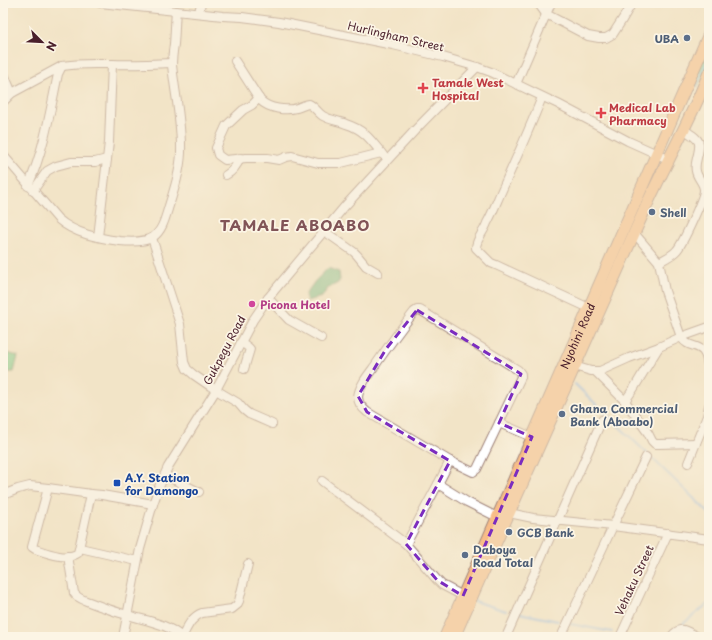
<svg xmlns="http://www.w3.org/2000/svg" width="712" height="640" font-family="'Playpen Sans',sans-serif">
<rect width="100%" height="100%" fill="#fcf5e5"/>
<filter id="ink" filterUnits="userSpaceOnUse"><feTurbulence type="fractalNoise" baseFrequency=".025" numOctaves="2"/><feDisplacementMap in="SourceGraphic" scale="8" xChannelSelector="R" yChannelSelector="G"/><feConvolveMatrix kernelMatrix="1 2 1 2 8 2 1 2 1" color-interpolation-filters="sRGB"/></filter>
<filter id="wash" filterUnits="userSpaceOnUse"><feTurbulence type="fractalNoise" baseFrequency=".012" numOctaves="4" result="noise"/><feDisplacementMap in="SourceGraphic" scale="16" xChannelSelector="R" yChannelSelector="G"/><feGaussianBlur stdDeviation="0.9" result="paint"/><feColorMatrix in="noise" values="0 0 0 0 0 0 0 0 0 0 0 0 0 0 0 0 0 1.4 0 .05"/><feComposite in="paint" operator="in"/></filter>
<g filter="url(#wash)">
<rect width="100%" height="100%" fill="#f2e4c7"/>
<g fill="#7ccc8d" stroke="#63765c">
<polygon points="709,45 709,66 698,87 696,87 695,84 698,73"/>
<polygon points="3,352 18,356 14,372 4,372 6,388 3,402"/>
</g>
<polygon fill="#65b078" stroke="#586852" points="328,268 339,272 340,280 338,283 327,289 322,297 307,301 305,295 315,281"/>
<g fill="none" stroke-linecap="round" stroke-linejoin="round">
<g stroke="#7cb0e9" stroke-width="2">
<polyline points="696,87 709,57"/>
<polyline points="575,384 709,513"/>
<polyline points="474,601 506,611"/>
<polyline points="519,613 558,621"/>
<polyline points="570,624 612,632"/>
<polyline points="679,627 709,603"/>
</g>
</g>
</g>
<g filter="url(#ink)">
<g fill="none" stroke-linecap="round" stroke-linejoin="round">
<defs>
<g id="minor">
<polyline points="100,3 223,16 242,17 279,22 393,45 443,57 477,67 491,72 558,104 628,141 668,159"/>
<polyline points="538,3 546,14 588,36 599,38 606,38 613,34 622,20 632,3"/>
<polyline points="199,13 201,3"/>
<path d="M 235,61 L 260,100 C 269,109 286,111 297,108 C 301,107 305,104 309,104 C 314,106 318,113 323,116 C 330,120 339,121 346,124 C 365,130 371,140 383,155"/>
<path d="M 62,66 C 79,63 95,64 112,64 C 132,65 152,64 172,63"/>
<polyline points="3,72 12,93"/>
<polyline points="516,84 551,3"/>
<path d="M 542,97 C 530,128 516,159 502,190 C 497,201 493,212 487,223 C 484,232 476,239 476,248 L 491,263 L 496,265 L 589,308"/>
<polyline points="259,98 252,105 243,110 226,126 216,148 218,155 225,160 246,158 267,158 279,160 286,157 292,156 318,163 341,163 381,153"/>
<path d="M 3,102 L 12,93 L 62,66 L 58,74 C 50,112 44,150 28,186"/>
<path d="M 3,155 L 58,219 C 75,234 98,238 120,241 C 130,242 144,243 153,237 C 162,231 165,219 168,209 C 174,190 180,172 181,153 C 182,123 175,94 172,65 C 172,58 173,51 174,44 C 175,33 175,22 176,11"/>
<path d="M 226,175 C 233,171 237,166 240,158"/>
<polyline points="33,191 47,171 56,166 71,162 95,162 107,159"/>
<polyline points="324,231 354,252 357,255 366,266 378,273"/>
<path d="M 635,234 L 659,262 L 665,291 L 681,337 C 688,348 697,344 703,351 C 708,357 708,367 709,374"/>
<polyline points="98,237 109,142 112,64"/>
<polyline points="152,238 180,324 184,362 187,369 194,375 216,390 238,403 244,410 249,414 272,424"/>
<path d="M 659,262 C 665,259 673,255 677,250 C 683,243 704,198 704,190 C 704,183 697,178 696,171 C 695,167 696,162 697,158 C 702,139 699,140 683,129"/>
<polyline points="268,298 289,320 321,338"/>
<path d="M 417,310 L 420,310 L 518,370 L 521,374 L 521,377 L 477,469 L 473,472 L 450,461 L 367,412 C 362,408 358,403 358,397 C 359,386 368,375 374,367 C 387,348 400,330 414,312 Z"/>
<polyline points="241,342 248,347 250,349 244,369"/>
<polyline points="574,366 591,371 600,371 629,358 659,347 681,337 709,327"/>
<polyline points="596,372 625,401 648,433 652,441 655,444 659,444 696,443"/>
<polyline points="625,401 634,388 643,373 659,347"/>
<polyline points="499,423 532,437"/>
<polyline points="688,463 707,416 709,406"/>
<polyline points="165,475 199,492"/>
<polyline points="322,481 406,544"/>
<polyline points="438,484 450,461"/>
<path d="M 48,488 L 32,547 L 35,549 C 47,553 67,561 78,553 L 91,494"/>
<polyline points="3,495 18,489 30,486 48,488 91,494 102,495 153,504"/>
<polyline points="509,513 533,518 613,526 709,539"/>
<polyline points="80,548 137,561"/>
<path d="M 68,556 L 74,593 C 77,598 84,600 89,602 C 102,607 115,612 128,615 C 147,621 166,623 182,637"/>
<polyline points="463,596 442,585 437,580 406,544 438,484 467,502 497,517"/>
<polyline points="123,637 140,549 153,504 159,487 168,467 216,390 253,320 268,298 345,206 418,127 477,67"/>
<path d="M 182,637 C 187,628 191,617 202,613 L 232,609 L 237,605 L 239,601 L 248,564"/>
<polyline points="506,637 602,420"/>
<polyline points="561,637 613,526 646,457"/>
<polyline points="620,637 668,533"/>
<path d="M 671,637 C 681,624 686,631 698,637"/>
</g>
<g id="major">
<path id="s1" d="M 445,637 L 709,34"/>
<path d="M 454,637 C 518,491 584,346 649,200 C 662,172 677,144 690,116 C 697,102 703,88 709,73"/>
</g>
</defs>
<use href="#minor" stroke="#9e8279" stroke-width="10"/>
<use href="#major" stroke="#9e8279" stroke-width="13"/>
<use href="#minor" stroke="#fff" stroke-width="8"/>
<use href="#major" stroke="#f8bd88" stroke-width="11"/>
</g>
</g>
<path d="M0 0H712V640H0ZM 417,310 L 521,374 L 499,423 L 532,437 L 463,596 L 437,580 L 406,544 L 450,461 L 367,412 L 358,396 L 386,349 Z" fill="#f2e4c7" fill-opacity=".55" fill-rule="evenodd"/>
<path fill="none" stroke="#7b2cbf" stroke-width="3" stroke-dasharray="8 5" stroke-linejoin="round" d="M 417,310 L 521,374 L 499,423 L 532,437 L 463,596 L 437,580 L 406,544 L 450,461 L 367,412 L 358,396 L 386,349 Z"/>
<g fill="#5c6f8a" stroke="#fcf5e5" stroke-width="1.5">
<circle cx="687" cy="38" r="4"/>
<circle cx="652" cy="212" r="4"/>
<circle cx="562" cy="414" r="4"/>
<circle cx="509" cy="532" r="4"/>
<circle cx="465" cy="555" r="4"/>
</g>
<g fill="#e0444e" stroke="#fcf5e5" stroke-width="1.5">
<path d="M421 82h4v4h4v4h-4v4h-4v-4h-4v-4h4z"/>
<path d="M599 107h4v4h4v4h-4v4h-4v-4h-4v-4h4z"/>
</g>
<circle fill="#d1479c" stroke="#fcf5e5" stroke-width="1.5" cx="252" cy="304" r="4"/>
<rect fill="#1a4fb4" stroke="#fcf5e5" stroke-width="1.5" x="113" y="479" width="8" height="8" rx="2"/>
<g text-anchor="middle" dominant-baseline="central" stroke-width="3.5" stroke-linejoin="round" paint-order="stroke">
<g font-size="11" fill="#4a1f2b" stroke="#fcf5e5">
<text transform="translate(396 36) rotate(13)">Hurlingham Street</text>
<text stroke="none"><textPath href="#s1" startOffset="329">Nyohini Road</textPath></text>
<text transform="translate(224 350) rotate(-62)">Gukpegu Road</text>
<text transform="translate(634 580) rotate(-65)">Vehaku Street</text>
</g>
<g font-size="11" font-weight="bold" fill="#4e5e75" stroke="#fcf5e5" text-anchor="start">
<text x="679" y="38" text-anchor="end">UBA</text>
<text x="660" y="212">Shell</text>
<text x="570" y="408">Ghana Commercial<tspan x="570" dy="13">Bank (Aboabo)</tspan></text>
<text x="517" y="532">GCB Bank</text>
<text x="473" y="549">Daboya<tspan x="473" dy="13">Road Total</tspan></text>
</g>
<g font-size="11" font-weight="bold" fill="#be3a42" stroke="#fcf5e5" text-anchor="start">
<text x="432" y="82">Tamale West<tspan x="432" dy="13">Hospital</tspan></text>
<text x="609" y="107">Medical Lab<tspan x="609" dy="13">Pharmacy</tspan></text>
</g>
<g font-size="11" font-weight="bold" fill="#b23c85" stroke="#fcf5e5" text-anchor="start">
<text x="260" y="304">Picona Hotel</text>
</g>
<g font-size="11" font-weight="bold" fill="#164399" stroke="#fcf5e5" text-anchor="start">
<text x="125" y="477">A.Y. Station<tspan x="125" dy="13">for Damongo</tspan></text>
</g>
<g font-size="15" font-weight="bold" letter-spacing="1" fill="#815457" stroke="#fcf5e5">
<text x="295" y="224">TAMALE ABOABO</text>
</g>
</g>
<rect width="712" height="640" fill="none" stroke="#fcf5e5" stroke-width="16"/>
<g transform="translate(42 42) rotate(114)" stroke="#fcf5e5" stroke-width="3" paint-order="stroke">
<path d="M0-3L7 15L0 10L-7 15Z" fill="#4a1f2b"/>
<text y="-6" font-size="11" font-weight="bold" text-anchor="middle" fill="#4a1f2b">N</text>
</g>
</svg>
